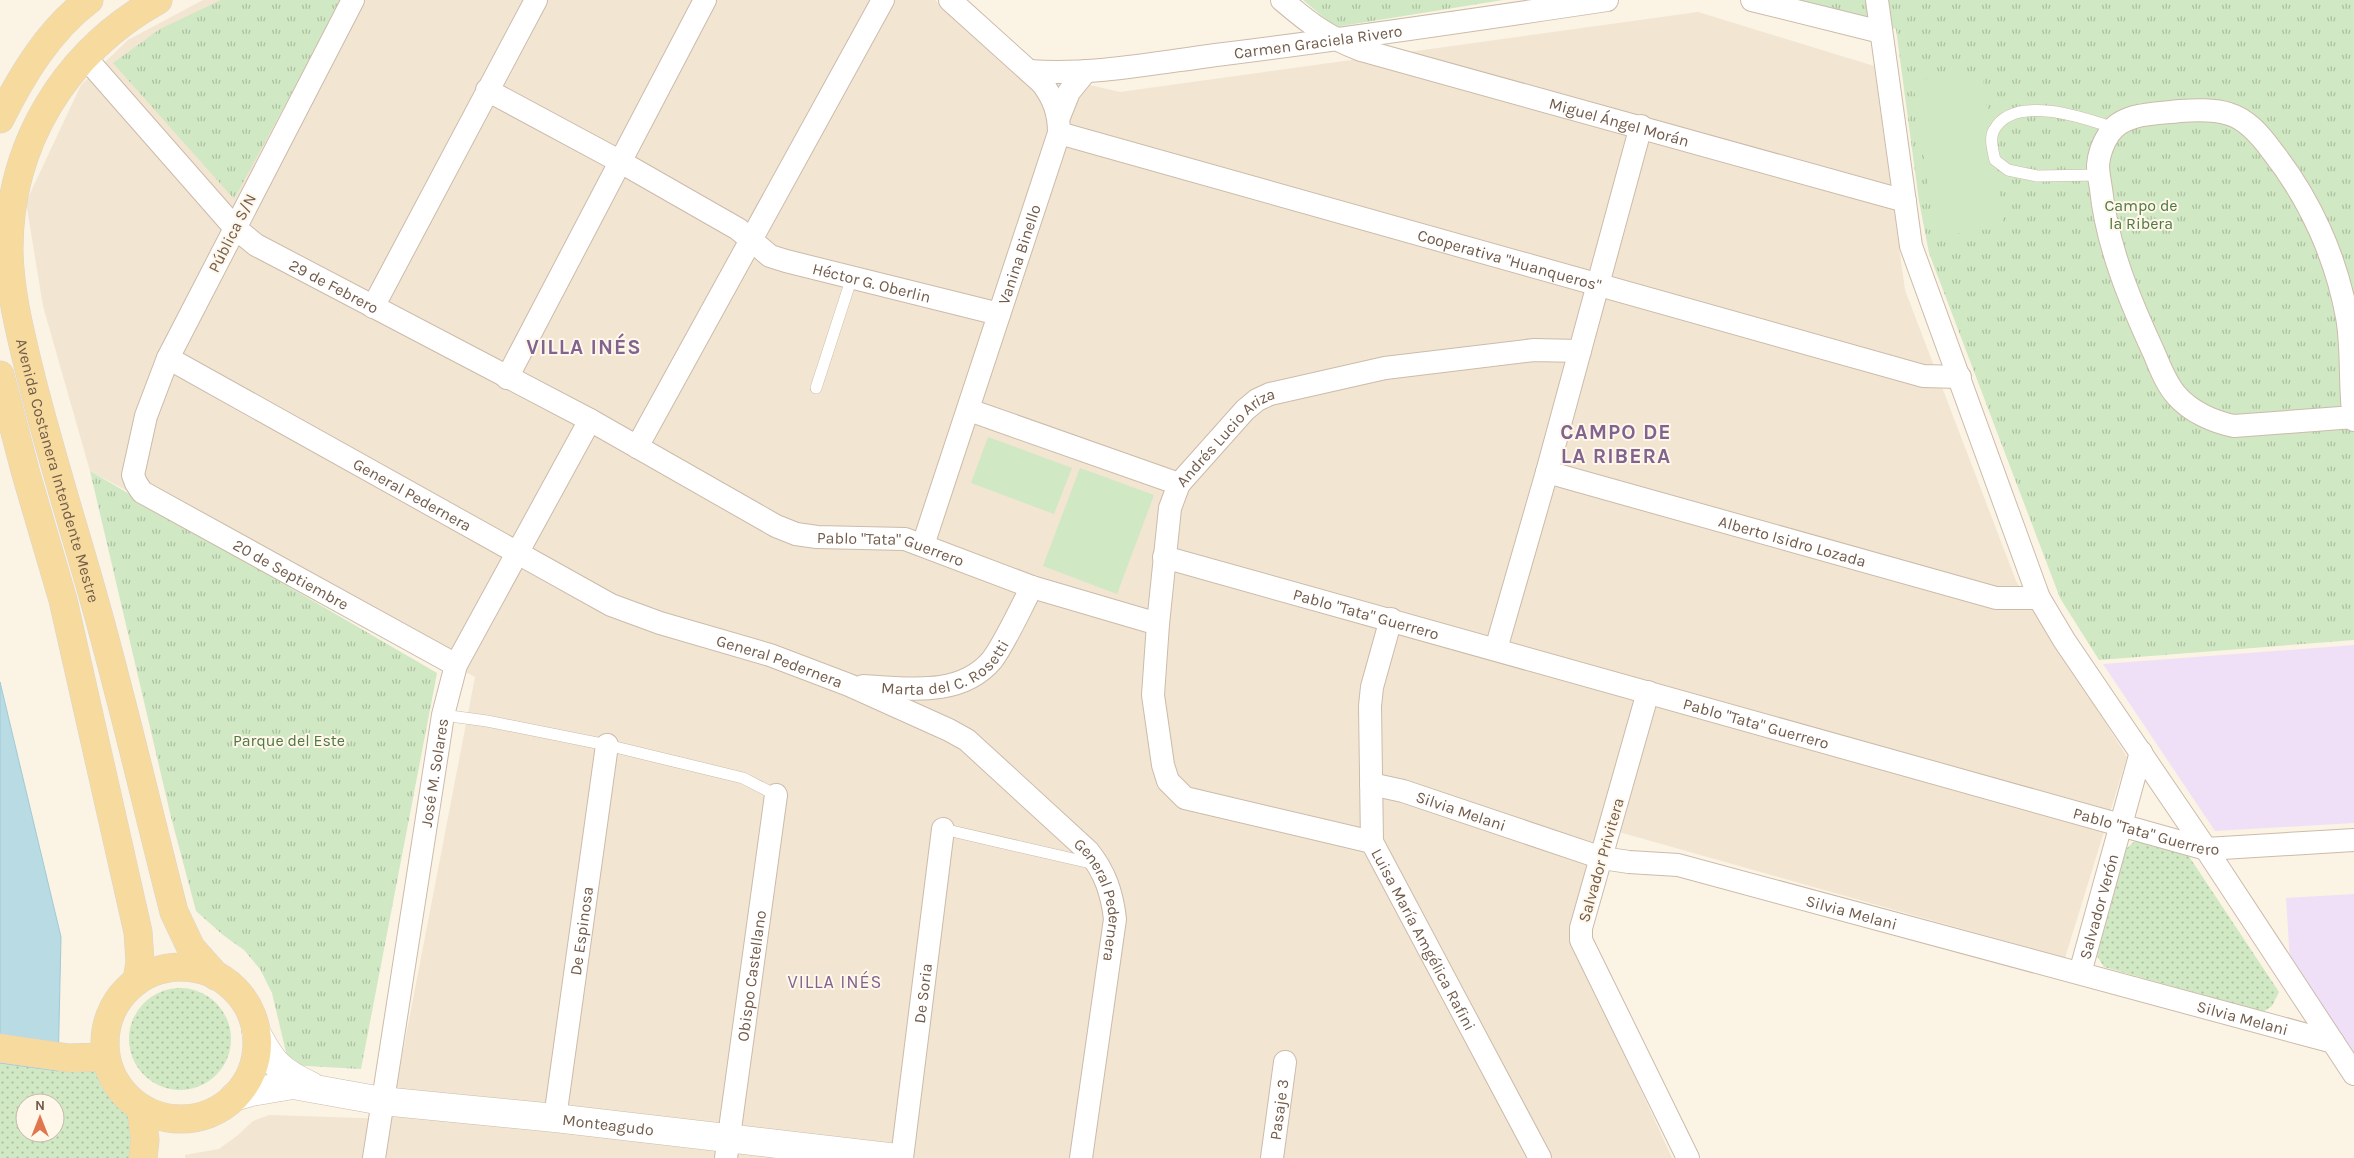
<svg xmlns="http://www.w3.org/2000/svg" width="2354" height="1158" font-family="Karla,sans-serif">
<defs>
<pattern id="grass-dots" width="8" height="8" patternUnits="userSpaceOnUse" patternTransform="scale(1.25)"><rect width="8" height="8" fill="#d0e8c3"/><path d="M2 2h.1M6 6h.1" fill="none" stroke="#adbfa0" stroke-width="1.8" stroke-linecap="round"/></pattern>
<pattern id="park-tufts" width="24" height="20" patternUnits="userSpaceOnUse" patternTransform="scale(1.25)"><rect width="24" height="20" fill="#d0e8c3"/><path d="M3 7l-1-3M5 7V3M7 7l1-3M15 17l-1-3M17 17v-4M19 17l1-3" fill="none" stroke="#adbfa0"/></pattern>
</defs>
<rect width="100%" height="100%" fill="#fbf3e4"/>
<polygon fill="#f2e5d2" points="203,0 935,0 1007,66 1120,92 1698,12 1874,66 1905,290 2016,581 2127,757 2065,958 1612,830 1574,944 1672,1158 185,1158 185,1155 219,1149 238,1135 253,1121 269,1115 390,1119 475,677 90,471 43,306 26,202 81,85 128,40"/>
<g fill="#f0e0f7">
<polygon points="2354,645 2354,823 2215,831 2103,664"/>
<polygon points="2354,894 2354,1052 2290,962 2286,898"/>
</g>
<g fill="url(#grass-dots)" fill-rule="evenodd">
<polygon points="2137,839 2186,852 2279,992 2272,1006 2263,1012 2104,967 2097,956 2126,849"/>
<circle cx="180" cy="1039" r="51"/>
<path d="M 0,1048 L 105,1057 L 121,1091 L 141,1108 L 143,1158 L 0,1158 ZM 25,1103 L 55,1103 L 55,1133 L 25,1133 Z"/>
</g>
<g fill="url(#park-tufts)">
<polygon points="221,0 342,0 234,199 113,63 160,29"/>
<polygon points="1303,0 1503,0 1335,27"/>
<polygon points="1800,0 2354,0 2354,640 2099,660 2060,598 1929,253 1919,201 1896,29"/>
<polygon points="90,471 437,673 361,1069 289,1065 272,993 260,969 244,950 223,935 196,911 171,817"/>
</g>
<g fill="#d0e8c3">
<polygon points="1982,71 2004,227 1935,237 1913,81"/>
<polygon points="988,437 1072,468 1054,514 971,483"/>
<polygon points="1080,468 1154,495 1117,594 1043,566"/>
</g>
<polygon fill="#b9dbe4" stroke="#a0cad5" points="0,682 61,937 58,1071 0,1063"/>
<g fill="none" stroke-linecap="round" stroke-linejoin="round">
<defs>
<g id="service">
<path d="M 2099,175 L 2037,176 L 2008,170 L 1995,160 C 1993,151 1989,138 1994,130 C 2014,93 2085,118 2114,128"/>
<polyline points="816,388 852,277"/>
<polyline points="443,715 487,721 607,745 743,778 776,795"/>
<polyline points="943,829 1095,864"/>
</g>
<g id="minor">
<path id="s1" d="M 353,0 L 168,358 L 146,416 L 133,475 L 136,483 L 142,492 L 456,665"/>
<path id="s2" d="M 1282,0 C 1309,23 1327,37 1361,50 L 1905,201"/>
<polyline points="1752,0 1881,32"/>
<polyline points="1877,0 1911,246 2039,598 2064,640 2206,849 2354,1074"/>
<path id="s3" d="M 84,56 L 235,228 L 256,245 L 590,420 L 776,526 L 796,534 L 817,537 L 905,539 L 1032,587 L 1158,624"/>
<path id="s4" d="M 1029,71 C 1094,76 1160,62 1224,54 C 1352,38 1480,19 1607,0"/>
<path id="s5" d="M 487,90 L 619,161 L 738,229 L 770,256 L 786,261 L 999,314"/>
<polyline points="1059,117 1069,92 1086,71"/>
<path id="s6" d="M 1059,133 L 1923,376 L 1960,377"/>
<polyline points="373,307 536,0"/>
<path id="s7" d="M 168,358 L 611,605 L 660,623 L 770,655 L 849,685 L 949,730 L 967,740 L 1088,851 C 1105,872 1112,893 1115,919 L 1081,1158"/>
<polyline points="507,378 705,0"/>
<polyline points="969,410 1179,484"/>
<path d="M 2354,417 L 2234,426 C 2214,422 2191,412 2177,396 C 2166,384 2160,367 2154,353 C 2130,301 2107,246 2101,189 C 2100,182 2098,173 2098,165 C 2099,154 2103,143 2109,134 C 2123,112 2157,114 2180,111 C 2195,110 2214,109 2229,114 C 2247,119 2261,136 2272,151 C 2310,199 2336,257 2347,317 C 2353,351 2349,386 2354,420"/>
<polyline points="637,447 883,0"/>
<path id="s8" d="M 1547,472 L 1996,598 L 2039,598"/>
<path id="s9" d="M 923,545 L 1059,133 C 1059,113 1054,99 1042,83 L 950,0"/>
<path id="s10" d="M 1164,557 L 2206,849 L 2354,840"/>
<path id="s11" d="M 1391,619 L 1372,687 L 1370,706 L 1372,842 L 1540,1158"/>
<polyline points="1496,649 1547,472 1641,126"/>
<path id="s12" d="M 863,686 C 906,688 960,698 992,660 C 1005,643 1021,607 1032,587"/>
<polyline points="1648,692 1581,928 1581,940 1688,1158"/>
<path id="s13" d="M 1371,784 L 1403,791 L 1602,858 L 1629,862 L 1678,865 L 2333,1042"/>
<path id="s14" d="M 1372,842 L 1185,798 L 1168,781 L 1163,765 L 1153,695 L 1158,624 L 1170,508 L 1179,484 L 1245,410 L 1257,400 L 1270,394 L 1385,368 L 1534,350 L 1580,351"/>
<path id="s15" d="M 2080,973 L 2141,752"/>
<path id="s16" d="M 555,1118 L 607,745"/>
<path id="s17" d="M 374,1158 L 443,715 L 456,665 L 590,420"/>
<path id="s18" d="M 726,1158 L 776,795"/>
<path id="s19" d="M 902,1158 L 943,829"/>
<path id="s20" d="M 1272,1158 L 1285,1062"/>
</g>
<g id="tertiary">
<path d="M 256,1032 C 272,1063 279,1071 311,1086"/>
<path id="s21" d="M 234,1097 L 251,1092 L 293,1085 L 382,1101 L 555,1118 L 897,1158"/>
</g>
<g id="primary">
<path id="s22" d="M 158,0 C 65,52 8,145 9,252 C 10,291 19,328 28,365 C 46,439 69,512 90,585 C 121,693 146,803 174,912 L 191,948 L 216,976"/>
<path d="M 0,119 C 22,75 49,30 89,0"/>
<polyline points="0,375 26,474 63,600 138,932 140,962 137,981"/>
<circle cx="181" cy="1043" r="76"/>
<polyline points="0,1048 69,1058 105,1057"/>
<polyline points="141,1108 145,1140 143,1158"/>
</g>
</defs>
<use href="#service" stroke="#ccbbab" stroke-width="12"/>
<use href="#minor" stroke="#ccbbab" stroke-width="24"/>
<use href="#tertiary" stroke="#ccbbab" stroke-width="29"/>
<use href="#primary" stroke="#dad4d0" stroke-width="29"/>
<use href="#service" stroke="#fff" stroke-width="11"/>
<use href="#minor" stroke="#fff" stroke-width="22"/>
<use href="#tertiary" stroke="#fff" stroke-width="28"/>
<use href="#primary" stroke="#f7db9e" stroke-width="28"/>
</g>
<g text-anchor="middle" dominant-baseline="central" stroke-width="4" stroke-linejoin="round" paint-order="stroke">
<g font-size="16" fill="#725b4a" stroke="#fef7ea">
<text stroke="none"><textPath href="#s4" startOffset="291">Carmen Graciela Rivero</textPath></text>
<text stroke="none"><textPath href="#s2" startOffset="362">Miguel Ángel Morán</textPath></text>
<text transform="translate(232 233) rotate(-63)">Pública S/N</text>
<text stroke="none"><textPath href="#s9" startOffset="306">Vanina Binello</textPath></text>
<text stroke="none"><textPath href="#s6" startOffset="468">Cooperativa "Huanqueros"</textPath></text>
<text stroke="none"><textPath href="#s5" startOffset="434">Héctor G. Oberlin</textPath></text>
<text stroke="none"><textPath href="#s3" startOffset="344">29 de Febrero</textPath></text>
<text stroke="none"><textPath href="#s14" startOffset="584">Andrés Lucio Ariza</textPath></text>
<text stroke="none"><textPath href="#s22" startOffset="532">Avenida Costanera Intendente Mestre</textPath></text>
<text stroke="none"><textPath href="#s7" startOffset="280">General Pedernera</textPath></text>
<text stroke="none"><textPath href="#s8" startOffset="255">Alberto Isidro Lozada</textPath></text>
<text stroke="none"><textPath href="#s3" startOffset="965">Pablo "Tata" Guerrero</textPath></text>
<text stroke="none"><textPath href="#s1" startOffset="715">20 de Septiembre</textPath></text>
<text stroke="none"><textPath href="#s10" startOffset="210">Pablo "Tata" Guerrero</textPath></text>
<text stroke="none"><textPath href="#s7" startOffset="685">General Pedernera</textPath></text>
<text stroke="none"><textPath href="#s12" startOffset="89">Marta del C. Rosetti</textPath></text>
<text stroke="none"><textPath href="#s10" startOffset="615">Pablo "Tata" Guerrero</textPath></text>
<text stroke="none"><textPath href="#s17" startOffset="390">José M. Solares</textPath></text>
<text stroke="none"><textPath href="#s13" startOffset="94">Silvia Melani</textPath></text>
<text stroke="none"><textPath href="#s10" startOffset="1020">Pablo "Tata" Guerrero</textPath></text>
<text transform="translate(1601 860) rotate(-74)">Salvador Privitera</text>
<text stroke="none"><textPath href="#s7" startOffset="1104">General Pedernera</textPath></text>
<text stroke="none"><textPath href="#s15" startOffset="69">Salvador Verón</textPath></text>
<text stroke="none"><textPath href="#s13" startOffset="499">Silvia Melani</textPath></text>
<text stroke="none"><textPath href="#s16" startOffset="189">De Espinosa</textPath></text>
<text stroke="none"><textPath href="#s11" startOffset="336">Luisa María Amgélica Rafini</textPath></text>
<text stroke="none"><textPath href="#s18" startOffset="184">Obispo Castellano</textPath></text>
<text stroke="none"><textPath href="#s19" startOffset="166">De Soria</textPath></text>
<text stroke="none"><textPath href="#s13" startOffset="904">Silvia Melani</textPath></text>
<text stroke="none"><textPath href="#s20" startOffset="49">Pasaje 3</textPath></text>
<text stroke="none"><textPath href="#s21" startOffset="378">Monteagudo</textPath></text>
</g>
<g font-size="16" fill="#507843" stroke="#fef7ea">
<text x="2141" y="205">Campo de<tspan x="2141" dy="18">la Ribera</tspan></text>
<text x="289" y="740">Parque del Este</text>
</g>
<g font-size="18" letter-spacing="1" fill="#82628f" stroke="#fef7ea">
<text x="835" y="982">VILLA INÉS</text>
</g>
<g font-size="21" font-weight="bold" letter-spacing="1" fill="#82628f" stroke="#fef7ea">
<text x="584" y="347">VILLA INÉS</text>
<text x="1616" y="432">CAMPO DE<tspan x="1616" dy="24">LA RIBERA</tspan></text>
</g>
</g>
<g transform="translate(40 1118)"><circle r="24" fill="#fef7ea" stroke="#c6b9aa"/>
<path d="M0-4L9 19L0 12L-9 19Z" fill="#e0764d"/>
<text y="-8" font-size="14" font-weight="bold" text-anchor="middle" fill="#725b4a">N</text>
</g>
</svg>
